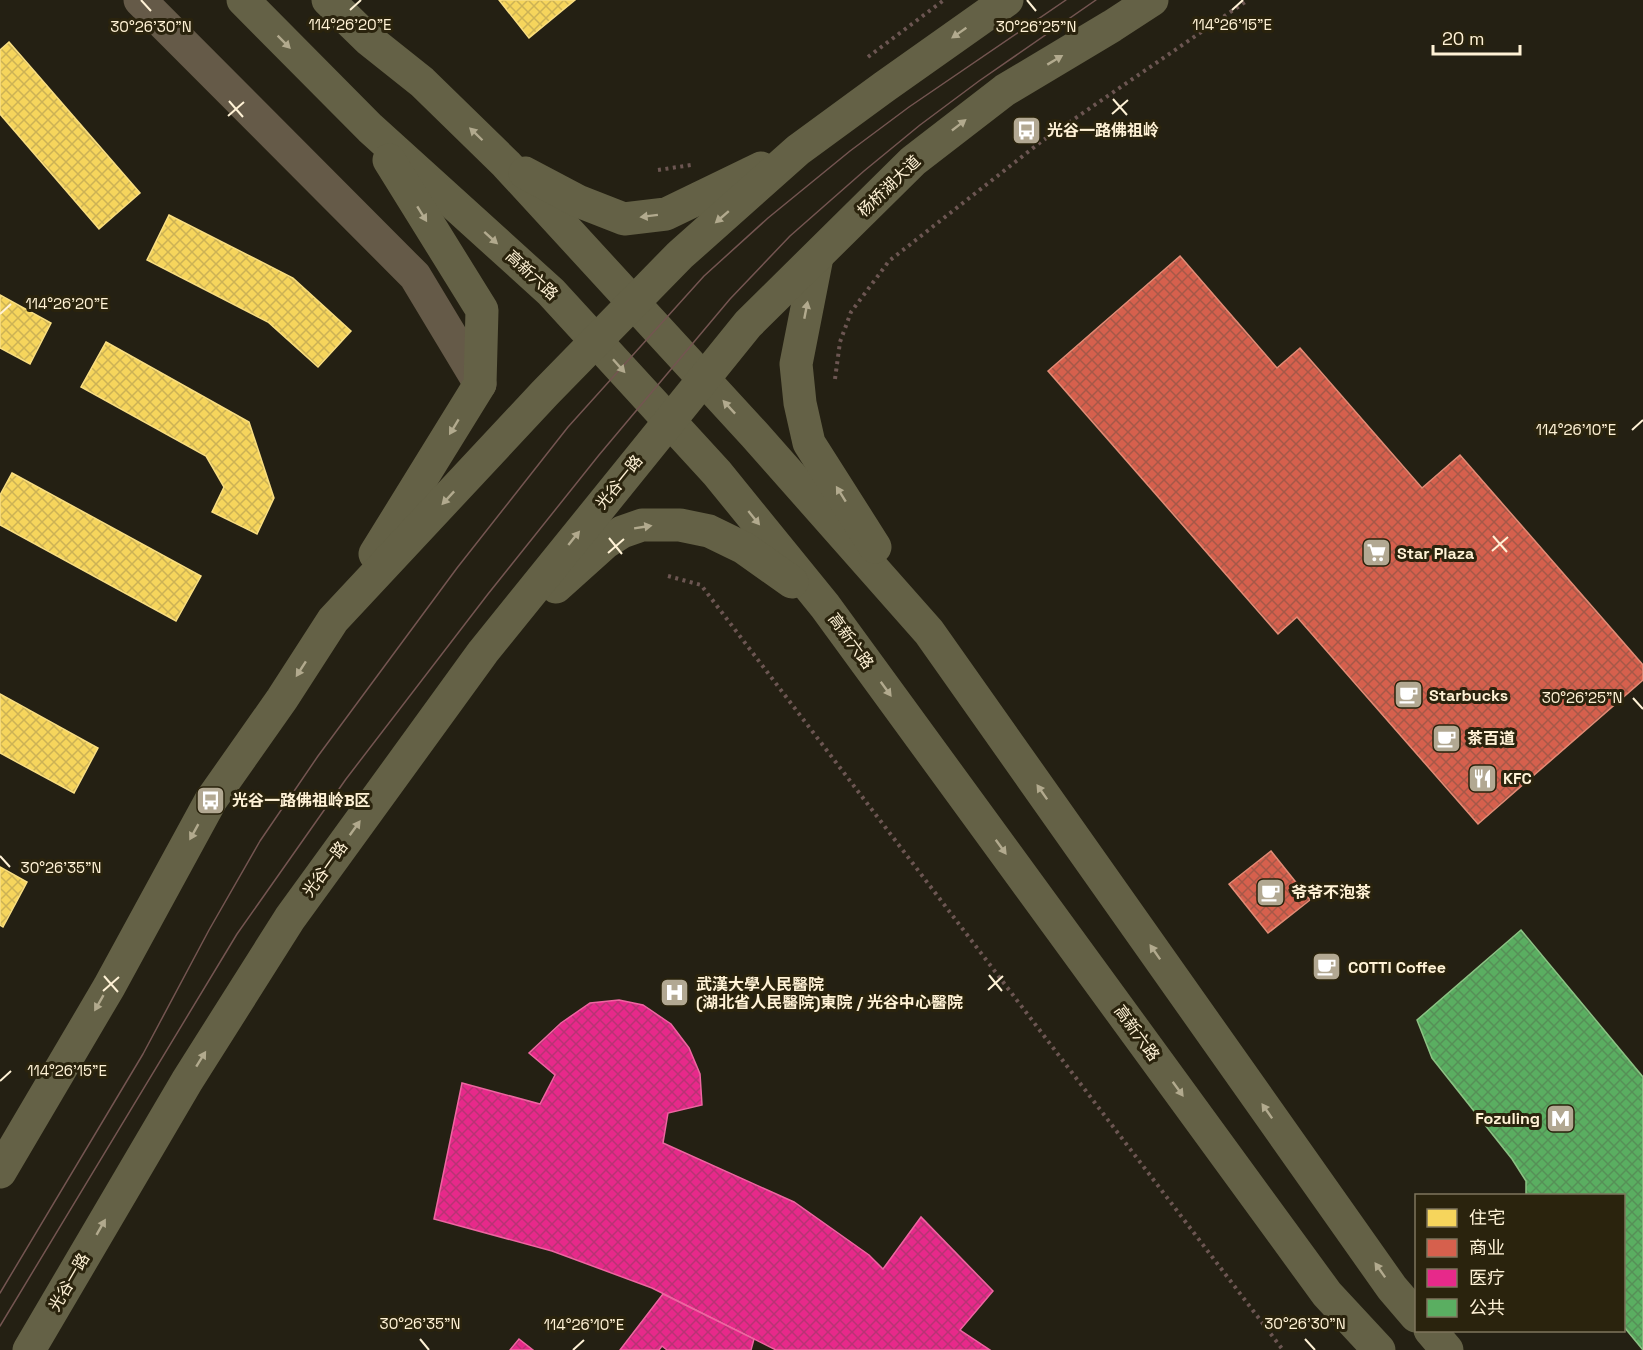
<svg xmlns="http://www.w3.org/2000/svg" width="1643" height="1350" font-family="'Space Grotesk','Noto Sans SC',sans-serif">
<defs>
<pattern id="homes-cross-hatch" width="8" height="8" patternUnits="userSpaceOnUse" patternTransform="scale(1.5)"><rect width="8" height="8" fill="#f6d55c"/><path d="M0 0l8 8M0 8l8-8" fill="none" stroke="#ccb255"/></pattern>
<pattern id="shops-cross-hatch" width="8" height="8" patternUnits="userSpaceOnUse" patternTransform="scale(1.5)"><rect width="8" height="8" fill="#d6604d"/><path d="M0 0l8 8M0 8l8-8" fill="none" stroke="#a65848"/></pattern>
<pattern id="health-cross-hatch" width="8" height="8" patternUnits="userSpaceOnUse" patternTransform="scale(1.5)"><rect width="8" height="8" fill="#e7298a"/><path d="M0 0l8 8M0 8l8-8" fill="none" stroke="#b83374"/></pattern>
<pattern id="public-cross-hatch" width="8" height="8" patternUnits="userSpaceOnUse" patternTransform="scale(1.5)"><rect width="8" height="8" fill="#5aae61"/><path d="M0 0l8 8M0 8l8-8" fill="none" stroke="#569057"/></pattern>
</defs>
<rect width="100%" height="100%" fill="#242013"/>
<g fill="url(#homes-cross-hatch)" stroke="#f9de81" stroke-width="1.5">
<polygon points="499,0 575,0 529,38"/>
<polygon points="9,42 140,193 99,229 0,114 0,50"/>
<polygon points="169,215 293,278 351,331 318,367 268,322 147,260"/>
<polygon points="0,295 51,323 30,364 0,348"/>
<polygon points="106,342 249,422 274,498 257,534 212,512 224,487 206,456 81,387"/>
<polygon points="12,473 201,576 176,621 0,525 0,495"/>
<polygon points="0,694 98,748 74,793 0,753"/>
<polygon points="0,867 27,882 3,927 0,925"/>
</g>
<g fill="url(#shops-cross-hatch)" stroke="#e28c76" stroke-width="1.5">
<polygon points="1180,256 1277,368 1300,348 1422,488 1460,455 1643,665 1643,680 1478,824 1297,617 1278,634 1048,371"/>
<polygon points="1271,851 1310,900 1268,933 1229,884"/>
</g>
<g fill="url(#health-cross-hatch)" stroke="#ee65a1" stroke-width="1.5">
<polygon points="619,1000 643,1005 671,1024 689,1048 700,1074 702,1105 668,1113 663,1143 794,1202 869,1255 883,1269 921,1217 993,1291 960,1330 990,1350 776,1350 652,1288 552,1251 434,1219 462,1083 540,1104 555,1075 529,1053 561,1023 590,1003"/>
<polygon points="663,1294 754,1339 751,1350 667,1350 662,1346 659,1350 620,1350"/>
<polygon points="519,1339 533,1350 510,1350"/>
</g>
<polygon fill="url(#public-cross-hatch)" stroke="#8cc284" stroke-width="1.5" points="1521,930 1643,1077 1643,1350 1624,1327 1624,1196 1526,1196 1526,1181 1512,1159 1432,1058 1417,1020"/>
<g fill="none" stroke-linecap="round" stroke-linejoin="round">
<g stroke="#6c5652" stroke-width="4" stroke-dasharray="3 4.5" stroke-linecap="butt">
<polyline points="868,57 944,0"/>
<polyline points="658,170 691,165"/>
<polyline points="835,379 840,342 851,312 889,261 1042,141 1248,0"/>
<polyline points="668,576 701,585 1283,1350"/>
</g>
<polyline stroke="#655a48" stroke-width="33" points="140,0 415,276 480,384"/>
<g stroke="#646146" stroke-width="33">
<polyline points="243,0 370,128 551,292 717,473 825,606 1327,1294 1379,1350"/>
<polyline points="328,0 368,39 422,82 506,164 754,434 929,632 1392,1288 1416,1316"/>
<polyline points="525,173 578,201 624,219 666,214 761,168"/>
<polyline points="817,257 796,364 800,403 809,443 875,547"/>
<polyline points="375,554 480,384 482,310 389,160"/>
<polyline points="556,587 605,543 622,532 642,525 680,525 709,531 744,548 792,582"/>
<polyline points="0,1172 109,987 211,800 282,699 333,620 545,393 680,255 798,150 884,87 1007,0"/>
<polyline points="1430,1330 1447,1350"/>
<polyline points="29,1350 187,1081 290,918 483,652 748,324 913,161 1005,90 1112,26 1152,0"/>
</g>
<g stroke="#745551" stroke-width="1.5">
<polyline points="0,1293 143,1054 209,930 260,841 318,756 457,568 568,427 704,276 768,218 850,151 909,107 1066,0"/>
<polyline points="0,1326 237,934 346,779 488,594 599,455 730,299 790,236 864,171 920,125 979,81 1096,0"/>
</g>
</g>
<defs><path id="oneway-solid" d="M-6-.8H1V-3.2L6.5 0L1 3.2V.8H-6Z" transform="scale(1.5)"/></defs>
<g fill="#b2aa8e">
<use href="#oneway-solid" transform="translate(959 33) rotate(145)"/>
<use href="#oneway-solid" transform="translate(284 42) rotate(45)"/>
<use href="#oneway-solid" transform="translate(1055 60) rotate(-31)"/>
<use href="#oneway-solid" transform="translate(959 125) rotate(-38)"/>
<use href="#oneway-solid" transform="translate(476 134) rotate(-136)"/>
<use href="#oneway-solid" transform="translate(422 214) rotate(58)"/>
<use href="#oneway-solid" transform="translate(649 216) rotate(173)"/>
<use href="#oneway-solid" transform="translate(722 217) rotate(139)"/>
<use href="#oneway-solid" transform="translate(491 238) rotate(42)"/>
<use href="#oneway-solid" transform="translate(806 310) rotate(-79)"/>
<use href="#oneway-solid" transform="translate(619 366) rotate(48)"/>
<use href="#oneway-solid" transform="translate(729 407) rotate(-133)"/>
<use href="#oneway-solid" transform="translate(454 427) rotate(121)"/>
<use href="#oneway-solid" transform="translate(841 494) rotate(-122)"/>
<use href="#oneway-solid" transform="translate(448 498) rotate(133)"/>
<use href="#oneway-solid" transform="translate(754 518) rotate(51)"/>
<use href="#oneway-solid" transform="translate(643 527) rotate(-9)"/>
<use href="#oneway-solid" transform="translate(574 538) rotate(-51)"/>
<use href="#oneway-solid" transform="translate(301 669) rotate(123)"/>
<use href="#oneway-solid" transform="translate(886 689) rotate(54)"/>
<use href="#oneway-solid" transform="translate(1042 792) rotate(-125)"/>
<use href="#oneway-solid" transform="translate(355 828) rotate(-54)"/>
<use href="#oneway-solid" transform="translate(194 832) rotate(119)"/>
<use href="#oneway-solid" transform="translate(1001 847) rotate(54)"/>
<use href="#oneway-solid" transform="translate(1155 952) rotate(-125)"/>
<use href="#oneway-solid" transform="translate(99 1003) rotate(120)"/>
<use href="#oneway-solid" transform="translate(201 1059) rotate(-58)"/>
<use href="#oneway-solid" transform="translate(1178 1089) rotate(54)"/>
<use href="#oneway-solid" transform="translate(1267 1111) rotate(-125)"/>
<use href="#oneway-solid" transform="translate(101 1227) rotate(-60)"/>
<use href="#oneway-solid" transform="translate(1380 1270) rotate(-125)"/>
</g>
<path fill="none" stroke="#fff2d6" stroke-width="2" d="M 141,0 L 151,11M 1027,0 L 1036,11M 350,10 L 361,0M 1232,10 L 1243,0M 1113,99 L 1127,115M 229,101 L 243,117M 1112,114 L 1128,100M 228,116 L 244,102M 0,314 L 11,304M 1632,430 L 1643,420M 1493,536 L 1507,552M 609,538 L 622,554M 1492,551 L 1508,537M 608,553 L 624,539M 1633,698 L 1643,709M 0,856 L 10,867M 989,975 L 1002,991M 104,976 L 118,992M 988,990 L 1003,976M 103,991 L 119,977M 0,1081 L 11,1071M 420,1339 L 429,1350M 1305,1339 L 1315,1350M 573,1350 L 584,1340"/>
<defs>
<symbol id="bus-square" viewBox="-11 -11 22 22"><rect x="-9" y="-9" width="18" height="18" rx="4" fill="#b2a892" stroke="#2a230d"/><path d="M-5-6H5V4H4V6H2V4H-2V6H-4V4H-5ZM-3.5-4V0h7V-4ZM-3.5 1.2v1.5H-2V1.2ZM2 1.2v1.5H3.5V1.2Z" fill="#fff"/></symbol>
<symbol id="supermarket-square" viewBox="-11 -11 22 22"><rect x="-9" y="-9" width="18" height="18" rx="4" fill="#b2a892" stroke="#2a230d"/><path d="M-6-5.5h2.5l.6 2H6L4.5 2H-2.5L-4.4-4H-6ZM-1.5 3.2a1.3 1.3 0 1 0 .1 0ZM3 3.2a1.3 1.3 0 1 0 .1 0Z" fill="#fff"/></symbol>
<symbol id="cafe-square" viewBox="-11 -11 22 22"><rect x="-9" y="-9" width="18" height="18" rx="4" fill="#b2a892" stroke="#2a230d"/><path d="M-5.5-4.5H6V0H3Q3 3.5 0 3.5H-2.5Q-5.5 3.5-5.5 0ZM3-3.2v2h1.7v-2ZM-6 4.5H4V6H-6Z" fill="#fff"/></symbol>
<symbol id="restaurant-square" viewBox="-11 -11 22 22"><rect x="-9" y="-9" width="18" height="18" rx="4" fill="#b2a892" stroke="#2a230d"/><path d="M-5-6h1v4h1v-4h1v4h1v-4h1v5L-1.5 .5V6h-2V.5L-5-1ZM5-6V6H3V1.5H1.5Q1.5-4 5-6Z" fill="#fff"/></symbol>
<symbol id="hospital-square" viewBox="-11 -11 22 22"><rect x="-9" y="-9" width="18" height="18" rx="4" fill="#b2a892" stroke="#2a230d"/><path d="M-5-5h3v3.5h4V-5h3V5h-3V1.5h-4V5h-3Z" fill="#fff"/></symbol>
<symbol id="metro-square" viewBox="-11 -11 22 22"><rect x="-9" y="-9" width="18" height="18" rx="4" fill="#b2a892" stroke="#2a230d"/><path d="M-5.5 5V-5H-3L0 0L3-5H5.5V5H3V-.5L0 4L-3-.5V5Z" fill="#fff"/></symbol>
</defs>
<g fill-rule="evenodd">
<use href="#bus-square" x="1010" y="114" width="33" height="33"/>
<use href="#supermarket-square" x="1360" y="536" width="33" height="33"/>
<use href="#cafe-square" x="1392" y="678" width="33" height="33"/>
<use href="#cafe-square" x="1430" y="722" width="33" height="33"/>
<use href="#restaurant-square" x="1466" y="762" width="33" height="33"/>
<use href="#bus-square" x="194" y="784" width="33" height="33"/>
<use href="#cafe-square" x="1254" y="876" width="33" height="33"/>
<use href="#cafe-square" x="1310" y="950" width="33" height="33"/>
<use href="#hospital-square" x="658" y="976" width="33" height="33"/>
<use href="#metro-square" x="1544" y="1102" width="33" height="33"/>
</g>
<g text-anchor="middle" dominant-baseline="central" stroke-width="6" stroke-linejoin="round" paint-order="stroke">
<g font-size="16" font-weight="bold" fill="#fff2d6" stroke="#2a230d" text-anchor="start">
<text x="1047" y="130">光谷一路佛祖岭</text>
<text x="1397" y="553">Star Plaza</text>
<text x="1429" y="695">Starbucks</text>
<text x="1467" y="738">茶百道</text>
<text x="1503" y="778">KFC</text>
<text x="232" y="800">光谷一路佛祖岭B区</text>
<text x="1291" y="892">爷爷不泡茶</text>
<text x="1348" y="967">COTTI Coffee</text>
<text x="696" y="984">武漢大學人民醫院<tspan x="696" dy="18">(湖北省人民醫院)東院 / 光谷中心醫院</tspan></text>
<text x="1540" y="1118" text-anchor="end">Fozuling</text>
</g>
<g font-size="16" fill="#fff2d6" stroke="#2a230d">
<text transform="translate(889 186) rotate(-44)">杨桥湖大道</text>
<text transform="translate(532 275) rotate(43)">高新六路</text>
<text transform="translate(619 482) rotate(-51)">光谷一路</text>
<text transform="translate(851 641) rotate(54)">高新六路</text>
<text transform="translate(325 869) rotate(-54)">光谷一路</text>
<text transform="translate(1137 1033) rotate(54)">高新六路</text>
<text transform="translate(69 1282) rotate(-60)">光谷一路</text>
</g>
</g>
<g font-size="15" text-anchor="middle" fill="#fff2d6" stroke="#2a230d" stroke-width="6" stroke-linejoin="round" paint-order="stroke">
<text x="350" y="30">114°26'20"E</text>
<text x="1232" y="30">114°26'15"E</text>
<text x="151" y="32">30°26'30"N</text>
<text x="1036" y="32">30°26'25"N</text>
<text x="67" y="309">114°26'20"E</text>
<text x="1576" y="435">114°26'10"E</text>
<text x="1582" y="703">30°26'25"N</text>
<text x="61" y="873">30°26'35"N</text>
<text x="67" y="1076">114°26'15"E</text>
<text x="420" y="1329">30°26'35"N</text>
<text x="1305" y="1329">30°26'30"N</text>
<text x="584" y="1330">114°26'10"E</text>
</g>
<rect x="1415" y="1194" width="210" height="138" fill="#2a230d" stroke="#7f765d" stroke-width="1.5"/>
<rect x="1427" y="1209" width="30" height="18" fill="#f6d55c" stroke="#7f765d" stroke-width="1.5"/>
<text x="1469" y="1224" font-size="18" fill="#fff2d6">住宅</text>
<rect x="1427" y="1239" width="30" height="18" fill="#d6604d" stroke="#7f765d" stroke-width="1.5"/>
<text x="1469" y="1254" font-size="18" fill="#fff2d6">商业</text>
<rect x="1427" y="1269" width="30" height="18" fill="#e7298a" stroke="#7f765d" stroke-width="1.5"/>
<text x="1469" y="1284" font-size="18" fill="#fff2d6">医疗</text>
<rect x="1427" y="1299" width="30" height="18" fill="#5aae61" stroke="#7f765d" stroke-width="1.5"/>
<text x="1469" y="1314" font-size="18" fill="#fff2d6">公共</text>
<path d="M1433 45v9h87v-9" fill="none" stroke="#fff2d6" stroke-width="3"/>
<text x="1442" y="45" font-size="18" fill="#fff2d6" stroke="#2a230d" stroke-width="4.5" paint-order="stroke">20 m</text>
</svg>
